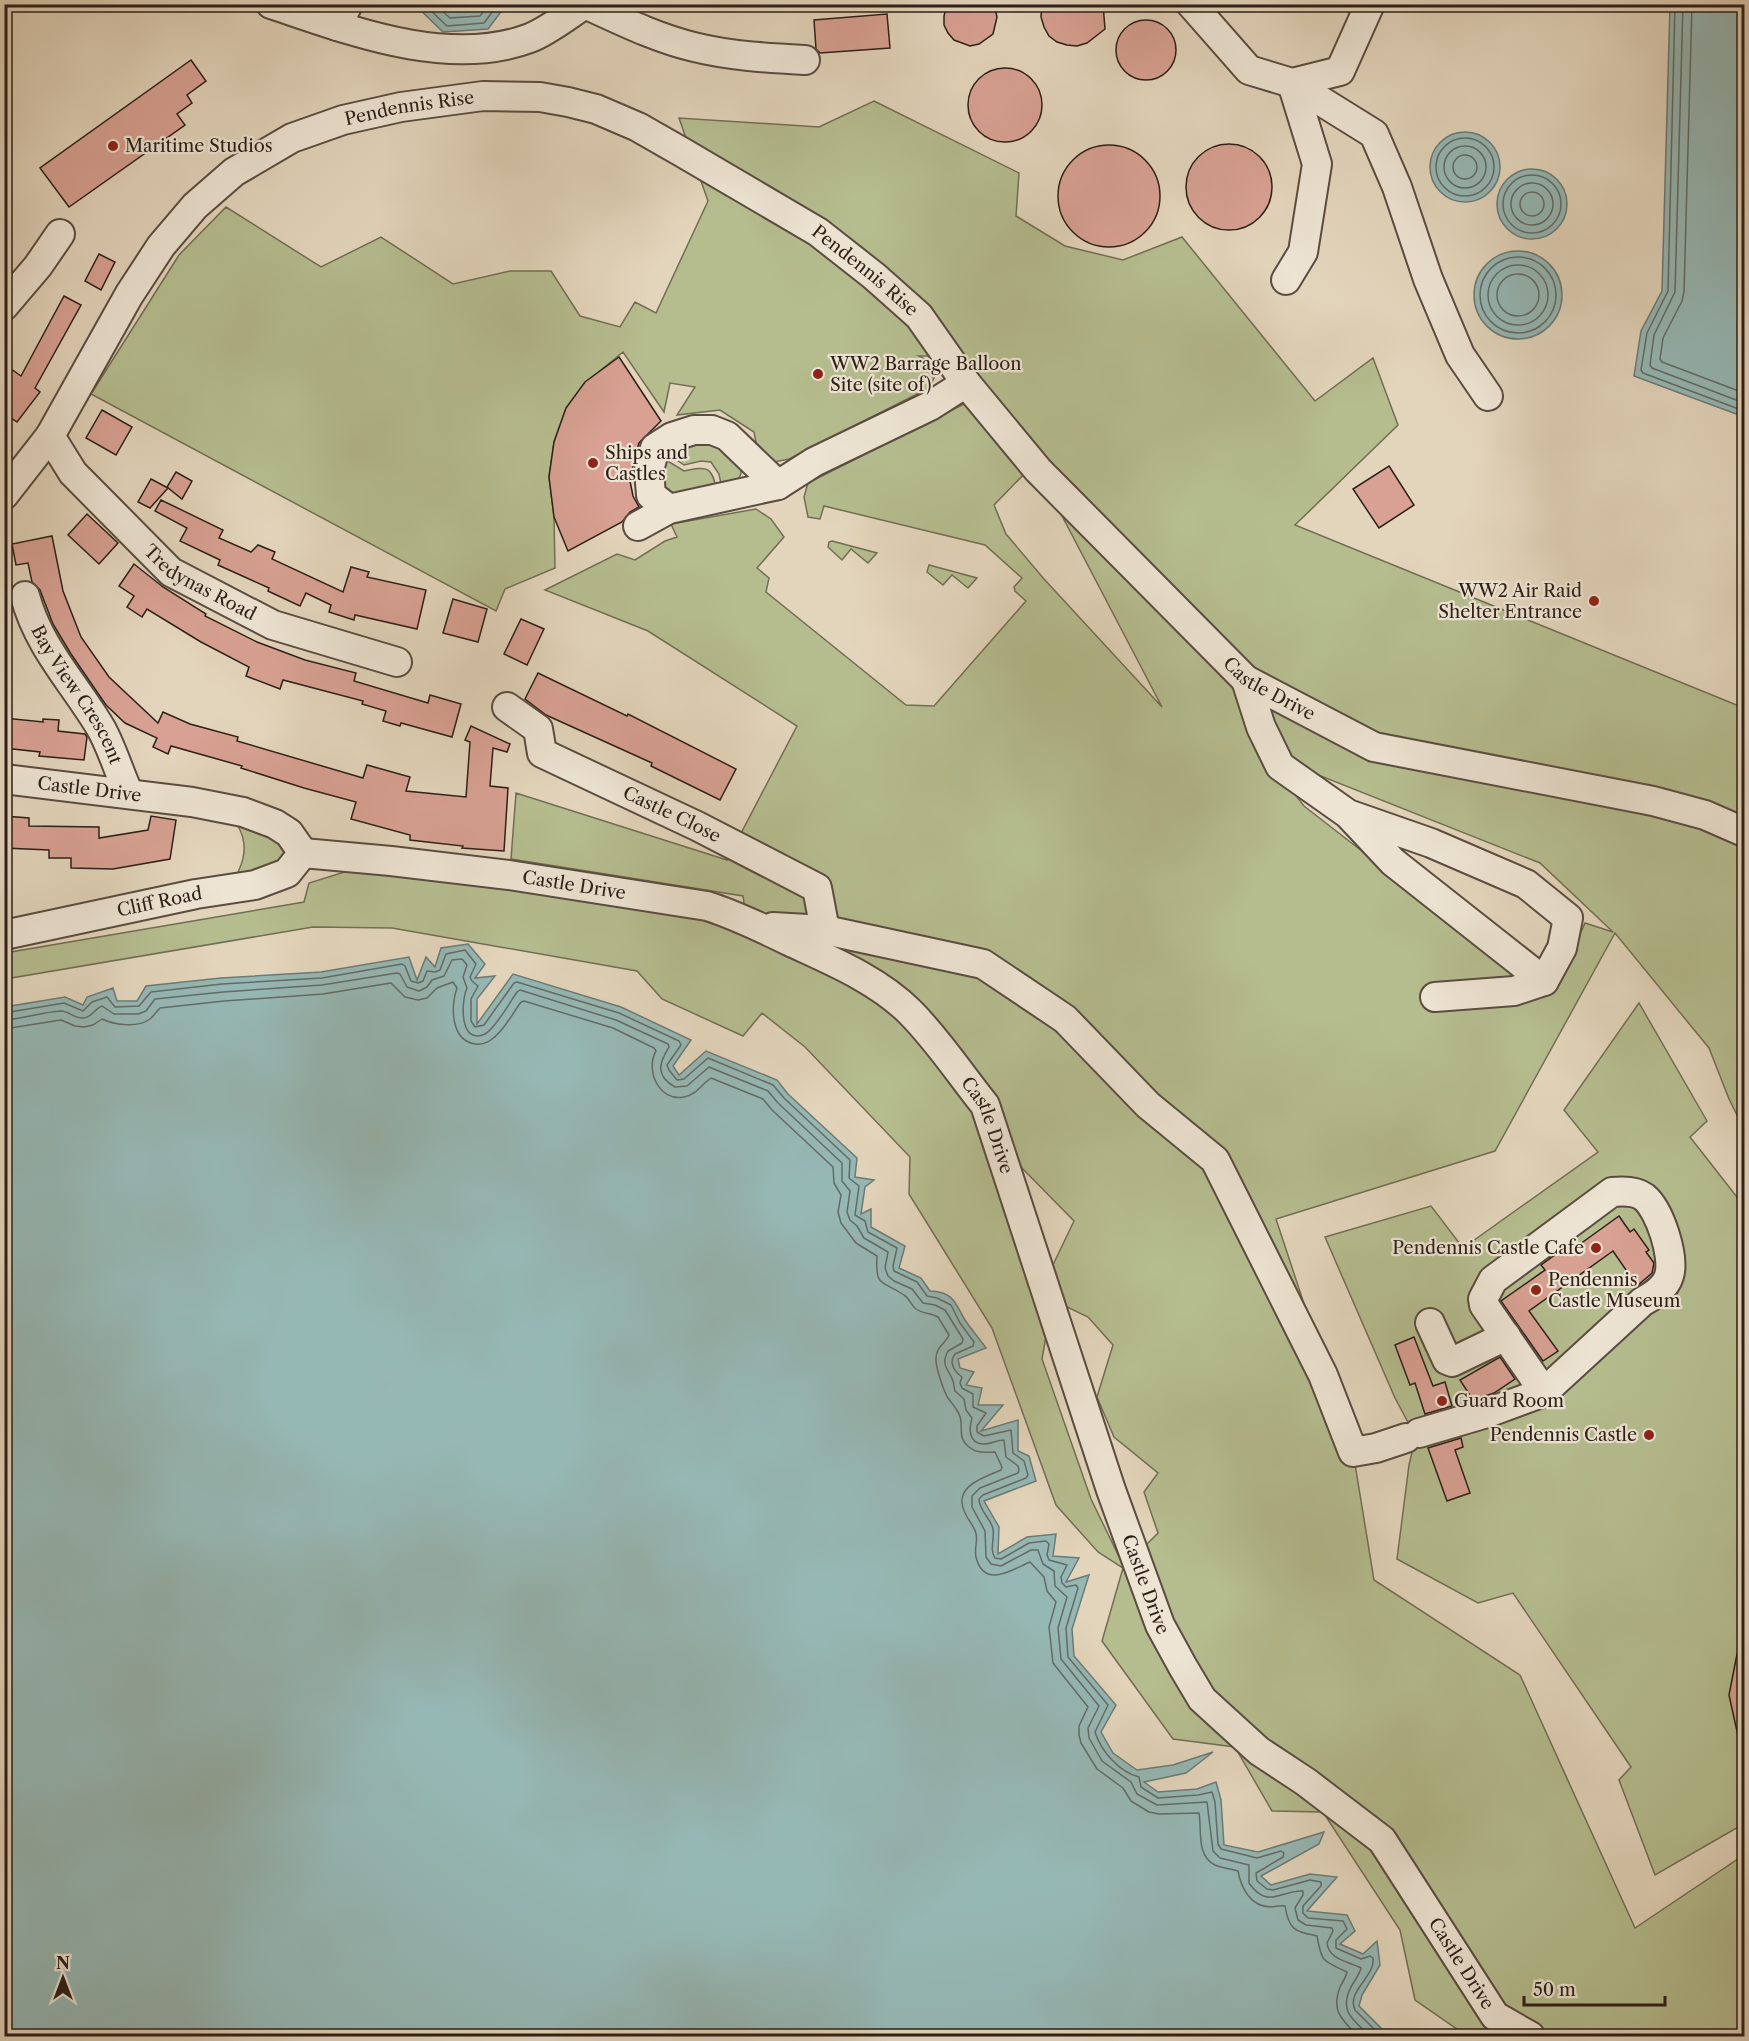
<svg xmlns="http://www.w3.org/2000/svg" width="1749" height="2041" font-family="'Libre Caslon Text',serif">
<rect width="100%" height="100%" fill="#e3d5bc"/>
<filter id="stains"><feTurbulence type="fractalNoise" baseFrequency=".00333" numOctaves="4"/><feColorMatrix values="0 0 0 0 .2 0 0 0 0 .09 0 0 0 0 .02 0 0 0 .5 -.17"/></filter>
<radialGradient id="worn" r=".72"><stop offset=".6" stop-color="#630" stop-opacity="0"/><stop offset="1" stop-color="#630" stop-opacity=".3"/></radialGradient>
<g fill="#b5bd8f" stroke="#716e54" stroke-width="1.5" fill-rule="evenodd">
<path d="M 874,101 L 1019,173 L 1016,216 L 1065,246 L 1123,260 L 1182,237 L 1315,401 L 1373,358 L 1398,425 L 1295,525 L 1744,708 L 1744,1129 L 1729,1099 L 1709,1048 L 1615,933 L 1495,1151 L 1276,1219 L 1353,1452 L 1374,1580 L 1520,1675 L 1635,1928 L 1744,1855 L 1744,2036 L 1467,2036 L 1415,2000 L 1400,1930 L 1323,1812 L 1272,1811 L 1235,1747 L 1173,1739 L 1102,1641 L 1123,1568 L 1098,1552 L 1056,1505 L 992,1328 L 909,1194 L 910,1157 L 805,1047 L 762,1013 L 743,1036 L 662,999 L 637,971 L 392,928 L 313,927 L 5,979 L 5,953 L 304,902 L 309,883 L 351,870 L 647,896 L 749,938 L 743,896 L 511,859 L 516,793 L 727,860 L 797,726 L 648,631 L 545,590 L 617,554 L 635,560 L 665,541 L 677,537 L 671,524 L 756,509 L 771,519 L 784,537 L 757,568 L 769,578 L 766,592 L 906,705 L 934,706 L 1026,601 L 1015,591 L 1014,587 L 1022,578 L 985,545 L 824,506 L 820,519 L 808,517 L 804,497 L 808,483 L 966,403 L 1028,470 L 994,505 L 1006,534 L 1044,579 L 1162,707 L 1038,470 L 956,356 L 919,356 L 931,363 L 935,376 L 929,388 L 789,459 L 774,462 L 758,453 L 754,432 L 720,410 L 677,415 L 695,387 L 670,383 L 664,412 L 623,352 L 585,383 L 566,408 L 554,442 L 549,477 L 554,517 L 555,568 L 505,589 L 496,611 L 91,394 L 179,255 L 226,207 L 321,267 L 381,237 L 453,284 L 510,271 L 551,271 L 580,316 L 620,327 L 635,302 L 656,313 L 708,201 L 679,118 L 819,127 ZM 1263,753 L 1540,863 L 1613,932 L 1585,923 L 1570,957 L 1547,995 L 1304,806 ZM 1018,1164 L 1074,1221 L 1051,1269 L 1063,1305 L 1088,1317 L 1113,1345 L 1097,1397 L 1114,1437 L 1158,1473 L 1144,1492 L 1158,1533 L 1124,1567 L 1091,1499 L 1042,1359 L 1047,1331 Z"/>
<polygon points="706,436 741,464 741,473 738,481 721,484 719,474 711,462 701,461 684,465 665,452"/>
<path d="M 661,457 L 684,471 C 708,466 712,466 717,492 L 681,501 L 655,482 Z"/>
<polygon points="832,541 877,553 868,563 851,549 842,560 828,547 829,542"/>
<polygon points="929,565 977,578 968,588 952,575 943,585 927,572"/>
<path d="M 238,826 C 256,831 275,833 284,852 L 280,864 L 235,878 C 245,860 248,844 238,826 Z"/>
<polygon points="1639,1003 1707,1121 1690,1137 1744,1206 1744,1826 1740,1826 1655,1875 1619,1780 1631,1767 1513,1593 1478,1603 1397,1559 1409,1465 1414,1444 1410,1426 1395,1398 1325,1237 1431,1206 1463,1248 1598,1152 1564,1110"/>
</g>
<g fill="#96b8b5" stroke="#6c7b76" stroke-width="1.5">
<polygon points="415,5 506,5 488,29 443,32"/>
<polygon points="1670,5 1744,5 1744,417 1634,376 1641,331 1662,291"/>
<circle cx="1465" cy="167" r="35"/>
<circle cx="1532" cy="204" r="35"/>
<circle cx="1518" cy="295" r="44"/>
<path d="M 468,944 L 485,964 L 475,978 L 495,976 L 477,999 L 477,1024 L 513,974 L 621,1007 L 691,1040 L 673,1066 L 679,1075 L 706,1051 L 777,1080 L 788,1094 L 857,1158 L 855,1177 L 874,1180 L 865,1187 L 861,1214 L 871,1209 L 871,1227 L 905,1246 L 899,1268 L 921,1278 L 930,1291 C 954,1292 955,1303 965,1320 C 971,1329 979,1338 986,1348 L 958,1359 L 960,1368 L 974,1372 L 966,1385 L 982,1388 L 978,1405 L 1003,1405 L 981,1431 L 1018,1420 L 1018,1451 L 1029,1456 L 1036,1481 L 984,1501 L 999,1527 L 998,1554 L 1027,1537 L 1056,1534 L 1053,1556 L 1079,1558 L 1066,1582 L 1089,1575 L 1072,1629 L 1074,1656 L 1116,1705 L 1101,1732 L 1113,1753 L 1137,1770 L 1173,1765 L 1213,1752 L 1186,1773 L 1144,1782 L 1158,1792 L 1197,1789 L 1216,1782 L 1221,1800 L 1224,1845 L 1258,1852 L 1324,1832 L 1319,1844 L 1261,1876 L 1271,1885 L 1310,1874 L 1337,1877 L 1307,1911 L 1347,1915 L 1355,1931 L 1340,1944 L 1363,1954 L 1377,1941 L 1380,1965 L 1362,1995 L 1359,2006 L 1389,2036 L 5,2036 L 5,1007 L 65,997 L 83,1005 L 87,997 L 113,988 L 117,1001 L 137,1001 L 146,986 L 221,978 L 321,972 L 409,957 L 417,980 L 426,957 L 435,967 L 441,948 Z"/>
</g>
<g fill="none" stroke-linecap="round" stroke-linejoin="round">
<g stroke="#626c66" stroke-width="1.5">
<polyline points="424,4 447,26 484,23 498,4"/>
<polyline points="434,4 450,18 480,16 489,4"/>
<polyline points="1675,4 1668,291 1647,333 1641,370 1643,373 1744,411"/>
<polyline points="1683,4 1675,292 1654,335 1650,365 1652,368 1744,403"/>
<polyline points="1692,4 1684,292 1682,301 1663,338 1660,359 1662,362 1744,393"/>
<circle cx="1465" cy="167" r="29"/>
<circle cx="1465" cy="167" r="21"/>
<circle cx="1465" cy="167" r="12"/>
<circle cx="1532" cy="204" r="29"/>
<circle cx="1532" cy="204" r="21"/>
<circle cx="1532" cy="204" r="12"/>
<circle cx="1518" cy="295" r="38"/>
<circle cx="1518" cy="295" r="30"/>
<circle cx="1518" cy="295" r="21"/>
<path d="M 4,1013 L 64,1003 L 83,1011 L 92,1002 L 107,997 L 115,1007 L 139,1006 L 151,992 L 222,984 L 322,978 L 402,964 L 405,966 L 411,981 L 418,983 L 423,981 L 427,971 L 435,972 L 440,970 L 446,954 L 465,950 L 476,964 L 470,977 L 472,981 L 478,986 L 471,999 L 471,1021 L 475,1027 L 484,1025 L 514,983 L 517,982 L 619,1013 L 679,1041 L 681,1045 L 667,1065 L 669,1070 L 677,1080 L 684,1079 L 708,1058 L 773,1085 L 784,1098 L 850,1160 L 849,1178 L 859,1186 L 855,1215 L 865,1221 L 868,1232 L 897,1248 L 893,1266 L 894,1271 L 917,1282 L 927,1296 L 937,1298 L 951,1305 L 960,1323 L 974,1342 L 973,1346 L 955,1354 C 948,1363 955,1372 962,1377 L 960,1383 L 962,1388 L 973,1394 L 973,1407 L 986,1413 L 977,1426 L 977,1432 L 984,1436 L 1011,1430 L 1013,1453 L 1024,1461 L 1028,1475 L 1026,1478 L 983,1495 L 979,1499 C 979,1511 991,1518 993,1529 C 995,1539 989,1549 995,1558 L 1001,1559 L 1029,1543 L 1046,1541 L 1049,1544 L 1047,1555 L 1049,1560 L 1067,1565 L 1061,1577 L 1062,1583 L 1066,1587 L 1076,1585 L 1078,1588 L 1066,1628 L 1068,1657 L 1108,1705 L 1095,1732 C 1101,1751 1119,1772 1139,1777 L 1141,1787 L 1158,1798 L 1198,1795 L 1212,1792 L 1215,1802 L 1218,1844 L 1221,1849 L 1257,1858 L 1281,1851 L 1284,1853 L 1283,1857 L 1256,1873 L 1257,1881 L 1267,1889 L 1273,1890 L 1310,1880 L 1321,1882 L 1321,1886 L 1303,1906 L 1303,1913 L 1308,1918 L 1343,1921 L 1347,1929 L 1336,1940 L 1336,1948 L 1361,1959 L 1370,1956 L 1373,1958 C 1376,1976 1346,1991 1355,2010 L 1381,2036"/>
<path d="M 4,1020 C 23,1019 42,1012 61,1011 C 69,1011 75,1019 83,1018 C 92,1018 94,1009 102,1006 L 114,1014 L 138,1014 L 146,1011 L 155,999 L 223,992 L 322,985 L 397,973 L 400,974 L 407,987 L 419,991 L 427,987 L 432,980 L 444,976 L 452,960 L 462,959 L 467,965 L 463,977 L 467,988 C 461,1001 459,1046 485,1034 C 495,1029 510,1002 517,992 L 520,990 L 616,1020 L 668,1044 L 669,1047 C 659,1063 655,1076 675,1087 L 687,1086 L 709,1067 L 768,1091 L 778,1103 L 842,1163 L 842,1181 L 850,1191 L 847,1212 L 850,1220 L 857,1226 L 864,1238 L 888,1252 L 885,1268 L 888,1276 L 894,1281 L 912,1289 L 923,1303 L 935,1305 L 945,1310 L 963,1339 L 962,1343 L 948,1351 C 940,1366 949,1369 953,1381 C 954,1384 954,1388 955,1391 L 964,1399 L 966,1410 L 972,1418 C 969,1428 968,1444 984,1444 C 991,1444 997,1440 1004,1440 L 1006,1457 L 1018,1466 L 1019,1470 L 1018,1473 L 980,1488 L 972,1496 L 972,1507 L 985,1531 L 986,1557 L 991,1564 L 1001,1566 L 1031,1550 L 1038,1550 L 1043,1564 L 1054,1571 L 1055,1586 L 1067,1597 L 1058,1628 L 1061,1659 L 1099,1706 L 1088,1728 L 1089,1738 L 1102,1761 L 1131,1782 L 1137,1794 L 1157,1805 L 1207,1802 L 1213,1851 L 1220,1858 L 1249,1865 L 1249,1883 C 1268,1910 1280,1890 1303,1891 L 1303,1895 L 1295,1908 L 1298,1920 L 1306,1925 L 1332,1928 L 1333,1931 L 1327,1943 C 1329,1960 1348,1961 1361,1968 C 1359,1976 1353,1982 1350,1989 C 1339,2013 1355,2021 1370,2036"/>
<path d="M 4,1029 L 61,1020 L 75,1026 L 84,1027 L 93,1025 L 102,1019 C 114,1025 138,1028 150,1019 C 154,1016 157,1011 160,1008 L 224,1001 L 323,994 L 391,983 L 405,997 L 418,1000 L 427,998 L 437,988 L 453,982 L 457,988 C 451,1006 450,1040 475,1044 C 481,1045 487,1043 492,1039 C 504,1031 512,1014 521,1002 L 524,1001 L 613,1028 L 654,1048 L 656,1051 C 645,1070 659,1102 684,1097 C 696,1095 702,1084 711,1078 L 763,1099 L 772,1110 L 833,1167 L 834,1183 L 841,1195 L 838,1212 L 841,1223 L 856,1243 L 877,1256 C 875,1288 882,1280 904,1295 C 909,1298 911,1305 916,1309 C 923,1314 931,1313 938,1317 L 949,1335 C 946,1343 936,1347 936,1358 C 935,1366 944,1392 948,1398 C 953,1405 961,1413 961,1422 C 962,1432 959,1439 969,1447 C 977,1454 986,1452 995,1452 L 1002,1467 L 1001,1470 C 982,1478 952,1487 965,1513 C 968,1520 975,1527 976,1534 C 978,1541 974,1549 976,1557 C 984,1590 1013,1569 1030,1562 L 1044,1577 L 1047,1591 L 1056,1602 L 1049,1627 L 1053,1663 L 1088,1707 L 1079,1726 L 1079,1735 L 1081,1743 L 1097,1769 L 1123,1788 L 1131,1801 L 1149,1812 L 1159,1814 L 1199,1813 C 1202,1830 1196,1856 1215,1865 C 1222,1868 1231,1869 1238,1871 C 1241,1887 1250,1907 1271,1907 C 1276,1907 1280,1905 1285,1906 C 1289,1930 1294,1931 1317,1936 C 1322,1964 1323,1960 1347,1972 C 1346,1977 1344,1980 1341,1985 C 1330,2010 1341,2019 1358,2036"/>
</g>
</g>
<g fill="#d8a193" stroke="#2d1f18" stroke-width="1.5">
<polygon points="947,4 994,4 997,17 993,34 979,44 970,46 954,40 948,33 944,25 944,16"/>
<polygon points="1042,4 1103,4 1105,29 1087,43 1077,46 1067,45 1057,42 1049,36 1044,27 1041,17"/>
<polygon points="887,14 890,48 820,53 816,49 814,20"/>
<circle cx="1146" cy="50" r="30"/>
<polygon points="191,60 206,81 187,95 192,103 177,114 185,125 69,207 40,168"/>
<circle cx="1005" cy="105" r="37"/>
<circle cx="1229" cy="187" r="43"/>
<circle cx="1109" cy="196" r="51"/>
<polygon points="99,254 115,262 101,290 85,281"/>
<polygon points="64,296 81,305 35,388 40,392 17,422 4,413 4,364 21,376"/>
<polygon points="619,357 661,421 639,443 633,466 630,481 633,496 639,507 630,512 622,522 568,551 554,517 549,477 554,442 566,408 585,382"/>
<polygon points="102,410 132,427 116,455 86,438"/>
<polygon points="1389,466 1414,505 1379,528 1353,489"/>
<polygon points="176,472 192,481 182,499 167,487"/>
<polygon points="151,479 168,488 150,508 138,502"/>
<polygon points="161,500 223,530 219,538 251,552 258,545 275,552 272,559 343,592 351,567 369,572 367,577 426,590 417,629 355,615 354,620 329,612 331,605 306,593 300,606 268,591 269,588 218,565 220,560 180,541 187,528 155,511"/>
<polygon points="87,514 118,543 99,564 68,535"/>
<polygon points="52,536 63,591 81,637 109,677 158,723 163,712 190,724 238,737 237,741 363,778 367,765 410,777 406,791 466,797 470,742 465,740 471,726 510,744 507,752 493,748 490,786 508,788 504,851 462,848 463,846 410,840 410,835 351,819 356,802 304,788 241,768 242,766 171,746 168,754 153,747 157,738 125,723 106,705 71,654 53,624 40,590 32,582 28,563 16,565 12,544"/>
<polygon points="134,564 163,587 206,614 205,616 257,642 305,660 356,673 354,681 428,703 430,695 461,704 452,737 401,723 400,726 383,721 386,711 362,704 363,701 283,680 280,689 246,676 249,667 201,642 147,609 142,617 127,607 134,596 119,586"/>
<polygon points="453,599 487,609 478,642 443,633"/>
<polygon points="521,619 544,629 527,665 504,654"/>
<polygon points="538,673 627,716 628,714 736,769 720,800 651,766 652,763 546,715 525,699"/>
<polygon points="4,718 43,722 43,719 59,720 58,731 85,734 87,737 84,760 39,756 40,752 4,748"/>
<polygon points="4,816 29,818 29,826 99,827 99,838 148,830 151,816 176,820 170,859 113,869 71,868 71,858 49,858 49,850 4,848"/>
<polygon points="1619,1216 1630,1232 1634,1229 1649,1250 1646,1252 1654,1263 1652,1273 1637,1286 1613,1251 1529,1311 1558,1351 1543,1361 1501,1301 1545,1270 1541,1265 1566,1247 1569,1252"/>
<polygon points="1414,1337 1433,1386 1445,1382 1452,1406 1425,1414 1415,1383 1410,1385 1395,1345"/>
<polygon points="1500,1357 1515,1379 1494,1393 1473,1400 1460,1380"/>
<polygon points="1461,1438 1463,1447 1455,1450 1470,1493 1447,1501 1428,1448"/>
<polygon points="1737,1654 1744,1654 1744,1735 1738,1736 1729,1695"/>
</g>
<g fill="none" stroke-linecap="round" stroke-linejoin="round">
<defs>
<g id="minor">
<path d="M 271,4 C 349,30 448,69 530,38 C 548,31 568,15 585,4 C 620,20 656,38 694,47 C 730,56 768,58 805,60"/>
<polyline points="1191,4 1249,70 1292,83 1340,71 1370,4"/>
<polyline points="337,26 348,4"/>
<polyline points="1292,83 1374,134 1397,187 1428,279 1460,355 1488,396"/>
<polyline points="1286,280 1303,252 1317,164 1292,83"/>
<polyline points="4,306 38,266 60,234"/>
<path id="s1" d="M 50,436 L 73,473 L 171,572 L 273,625 L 397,662"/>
<path id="s2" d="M 4,495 L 50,436 L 129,295 L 161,246 L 195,206 L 234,172 L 292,138 L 343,120 L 401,107 L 483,96 L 540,97 L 568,102 L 596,109 L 638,127 L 680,151 L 818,232 L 874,276 L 919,316 L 966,383 L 1038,470 L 1246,680 L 1374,747 L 1653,801 L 1705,815 L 1744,832"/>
<polyline points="669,509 651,495 649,470 655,448 672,437 694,430 712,430 727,436 778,485"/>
<polyline points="638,526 669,509 778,485 814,462 930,406 966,383"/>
<path id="s3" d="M 25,596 C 38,646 73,682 99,725 C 111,744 119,773 129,794"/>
<polyline points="1246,680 1261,727 1280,766 1348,814 1431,843 1526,884 1568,918 1562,948 1544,981 1393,862 1348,814"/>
<path id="s4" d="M 507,707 L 538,729 L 542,753 L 697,826 L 817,888 L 825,930"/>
<path id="s5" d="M 4,779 L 192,802 L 243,812 L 275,824 L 289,833 L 303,853"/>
<path id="s6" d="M 303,853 L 391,861 L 509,875 L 707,906 C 736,915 764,929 791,942 C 832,961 878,980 910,1012 C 938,1040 960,1074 985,1105 L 1111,1490 L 1160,1625 L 1183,1667 L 1202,1699 L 1259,1751 L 1306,1782 L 1382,1840 L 1495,2016 L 1530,2036"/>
<polyline points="773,927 825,930 983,964 1065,1019 1148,1105 1215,1160 1323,1375 1353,1452 1376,1448 1406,1438"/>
<path id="s7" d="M 4,935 L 196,894 L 255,885 L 287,873 L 303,853"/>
<polyline points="1435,997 1514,991 1544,981"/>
<polyline points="1430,1323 1447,1360 1452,1362 1506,1336"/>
<path d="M 1419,1433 L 1487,1413 L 1544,1392 L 1642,1302 C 1652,1296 1665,1289 1669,1276 C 1675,1257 1660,1210 1644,1197 C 1636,1191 1622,1191 1612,1192 L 1493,1280 L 1483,1299 L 1484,1305 L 1544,1392"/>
</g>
</defs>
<use href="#minor" stroke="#5a4c41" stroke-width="32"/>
<use href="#minor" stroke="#ede4d3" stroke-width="28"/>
</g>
<g fill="#8f2418" stroke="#ede4d3" stroke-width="2">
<circle cx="113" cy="146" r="6"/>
<circle cx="818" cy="374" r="6"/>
<circle cx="593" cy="463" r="6"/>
<circle cx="1594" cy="601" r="6"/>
<circle cx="1596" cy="1248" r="6"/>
<circle cx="1536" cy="1290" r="6"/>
<circle cx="1442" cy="1401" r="6"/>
<circle cx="1649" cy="1435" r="6"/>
</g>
<g text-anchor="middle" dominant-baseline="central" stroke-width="4.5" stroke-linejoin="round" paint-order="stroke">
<g font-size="18" fill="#2d1f18" stroke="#ede4d3">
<text stroke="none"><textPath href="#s2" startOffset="588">Pendennis Rise</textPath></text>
<text stroke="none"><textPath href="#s2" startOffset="1092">Pendennis Rise</textPath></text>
<text stroke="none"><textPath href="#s1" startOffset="213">Tredynas Road</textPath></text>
<text stroke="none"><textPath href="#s2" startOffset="1677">Castle Drive</textPath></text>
<text stroke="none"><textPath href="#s3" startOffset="112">Bay View Crescent</textPath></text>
<text stroke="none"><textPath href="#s5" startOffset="86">Castle Drive</textPath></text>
<text stroke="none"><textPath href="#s4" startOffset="206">Castle Close</textPath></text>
<text stroke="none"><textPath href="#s6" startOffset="273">Castle Drive</textPath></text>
<text stroke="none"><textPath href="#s7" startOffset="159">Cliff Road</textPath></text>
<text stroke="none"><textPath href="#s6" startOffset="777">Castle Drive</textPath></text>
<text stroke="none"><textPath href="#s6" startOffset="1263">Castle Drive</textPath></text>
<text stroke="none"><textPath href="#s6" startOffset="1767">Castle Drive</textPath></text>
</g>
<g font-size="18" fill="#2d1f18" stroke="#ede4d3" text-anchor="start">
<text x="125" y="146">Maritime Studios</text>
<text x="830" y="364">WW2 Barrage Balloon<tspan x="830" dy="21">Site (site of)</tspan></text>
<text x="605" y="453">Ships and<tspan x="605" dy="21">Castles</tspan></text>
<text x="1582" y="591" text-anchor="end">WW2 Air Raid<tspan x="1582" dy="21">Shelter Entrance</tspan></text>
<text x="1584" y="1248" text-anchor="end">Pendennis Castle Cafe</text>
<text x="1548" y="1280">Pendennis<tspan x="1548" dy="21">Castle Museum</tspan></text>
<text x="1454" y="1401">Guard Room</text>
<text x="1637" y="1435" text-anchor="end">Pendennis Castle</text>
</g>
</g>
<rect width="1749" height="2041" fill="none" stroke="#e3d5bc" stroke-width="24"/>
<rect x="6" y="6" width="1737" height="2029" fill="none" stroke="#2d1f18" stroke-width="3"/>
<rect x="12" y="12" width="1725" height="2017" fill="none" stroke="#2d1f18" stroke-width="1.5"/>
<g transform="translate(63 1978)" stroke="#ede4d3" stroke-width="4.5" paint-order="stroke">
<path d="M0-4.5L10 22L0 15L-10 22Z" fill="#2d1f18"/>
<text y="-9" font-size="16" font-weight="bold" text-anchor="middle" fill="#2d1f18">N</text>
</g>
<path d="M1524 1996v9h141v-9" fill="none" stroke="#2d1f18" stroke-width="3"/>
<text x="1533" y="1996" font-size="18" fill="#2d1f18" stroke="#ede4d3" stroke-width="4.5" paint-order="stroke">50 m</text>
<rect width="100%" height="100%" filter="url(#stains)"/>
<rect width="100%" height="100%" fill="url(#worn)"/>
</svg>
